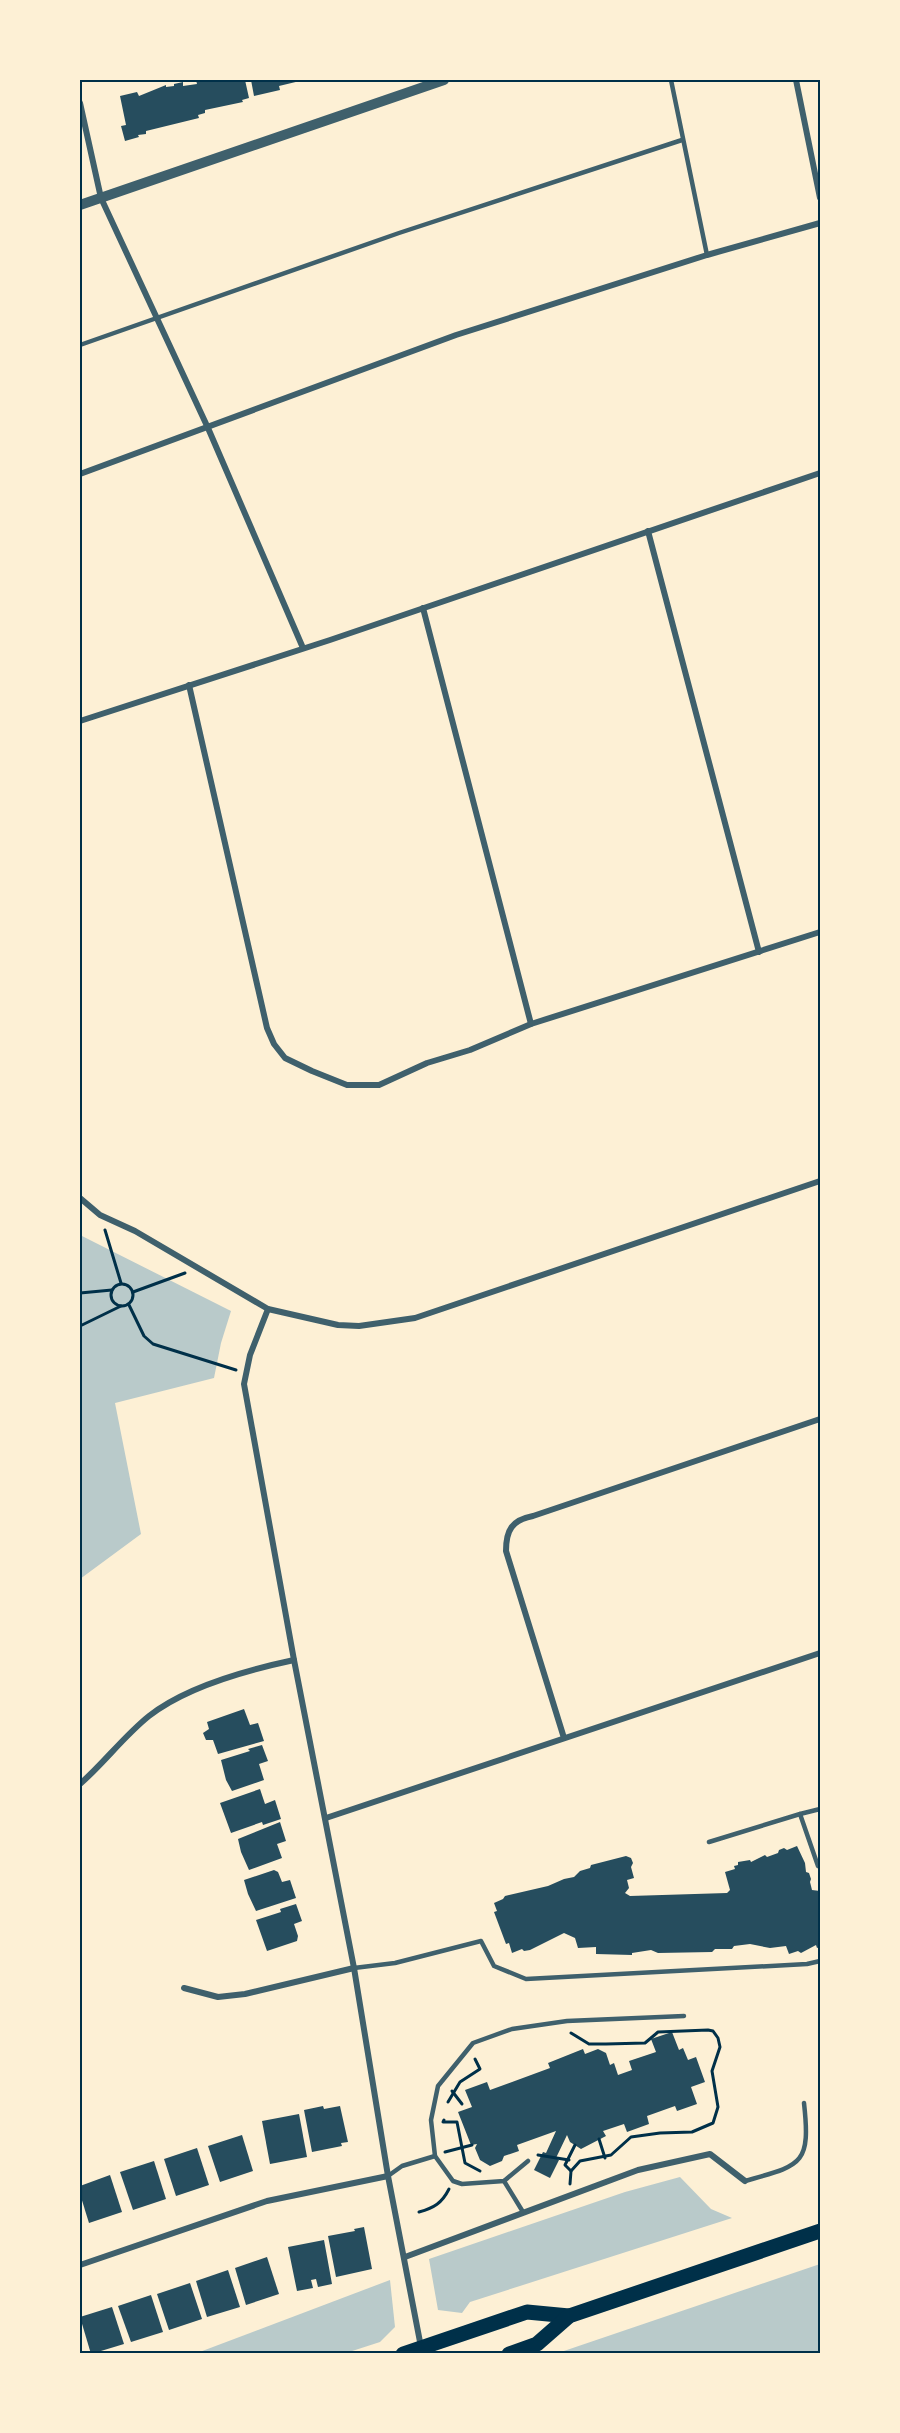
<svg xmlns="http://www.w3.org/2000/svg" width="900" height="2433" font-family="'PT Sans',sans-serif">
<rect width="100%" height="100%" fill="#fdf0d5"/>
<g fill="#b9caca">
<polygon points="80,1235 231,1311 221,1343 214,1378 115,1403 141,1534 80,1579"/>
<polygon points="680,2177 711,2209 732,2218 470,2302 462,2313 438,2310 429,2259 625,2192"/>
<polygon points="820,2264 820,2353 558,2353"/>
<polygon points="390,2280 395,2327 380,2342 346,2353 197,2353"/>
</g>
<g fill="#264d5e">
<polygon points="196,80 245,80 249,98 242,100 243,102 205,110 205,113 198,115 199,118 146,131 146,134 138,135 139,137 125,141 121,126 126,125 120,96 137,92 139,96 166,85 166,87 174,86 174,84 183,82 183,86 197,84"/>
<polygon points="251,80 304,80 279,86 280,90 254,96"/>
<polygon points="244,1709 250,1725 258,1723 264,1741 218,1754 213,1740 206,1740 203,1733 209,1729 207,1722"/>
<polygon points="262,1745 268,1761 259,1764 264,1780 232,1791 226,1780 221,1760 250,1751 248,1749"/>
<polygon points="260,1789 265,1804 275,1800 281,1819 263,1825 262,1822 231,1833 220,1803"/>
<polygon points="280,1822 286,1841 277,1844 282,1858 249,1870 241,1852 238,1839"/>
<polygon points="797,1846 805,1863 806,1872 809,1873 811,1879 810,1882 812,1890 820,1891 820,1947 817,1948 816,1945 801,1953 798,1951 789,1954 786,1946 770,1948 750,1944 734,1946 732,1949 715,1949 712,1952 658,1953 651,1950 632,1953 632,1955 596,1954 596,1947 578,1948 575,1938 564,1933 530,1950 524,1951 522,1949 512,1953 509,1943 506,1944 494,1912 497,1911 494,1903 503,1899 505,1896 548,1886 564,1879 574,1877 580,1871 590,1868 591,1865 626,1856 631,1858 633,1863 631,1867 634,1878 627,1880 629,1888 625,1893 630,1896 727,1893 730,1890 725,1872 735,1869 734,1866 738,1865 738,1862 750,1860 751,1862 765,1855 767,1857 778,1853 779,1850 784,1848 787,1850"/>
<polygon points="274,1870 278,1872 282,1882 290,1880 296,1898 256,1911 248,1894 244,1880"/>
<polygon points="296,1904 302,1921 294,1924 298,1936 297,1941 267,1951 256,1920 281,1912 280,1909"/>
<polygon points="672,2032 679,2050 683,2048 688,2060 696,2057 705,2082 691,2087 697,2104 677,2111 675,2106 647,2116 649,2124 627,2132 624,2124 603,2131 606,2136 581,2149 570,2142 567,2135 556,2158 559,2160 550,2178 534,2170 543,2152 546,2153 556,2131 517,2145 519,2151 504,2156 502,2161 490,2166 480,2160 475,2148 477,2144 471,2145 458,2112 472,2107 465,2090 487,2082 490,2090 550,2068 548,2063 583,2049 585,2054 598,2049 606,2053 610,2065 614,2063 618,2075 632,2070 629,2061 656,2052 651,2039"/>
<polygon points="323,2106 324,2109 340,2106 348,2142 341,2143 342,2146 312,2152 304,2110"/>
<polygon points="299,2114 307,2157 270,2164 262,2121"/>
<polygon points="242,2135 253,2171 220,2182 208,2146"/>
<polygon points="197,2148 209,2185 176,2196 164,2159"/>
<polygon points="154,2161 166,2199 133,2210 120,2172"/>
<polygon points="110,2175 122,2212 89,2223 80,2194 80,2186"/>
<polygon points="364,2227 372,2269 336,2277 328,2236 355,2231 354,2229"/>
<polygon points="324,2240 332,2284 318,2287 316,2279 311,2280 313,2288 297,2291 288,2247"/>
<polygon points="267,2257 279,2294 246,2305 235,2268"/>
<polygon points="228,2270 240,2307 207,2317 196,2281"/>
<polygon points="190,2283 202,2319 169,2330 157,2294"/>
<polygon points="151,2295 163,2332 131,2342 118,2306"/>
<polygon points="112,2307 124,2344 91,2354 80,2317"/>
</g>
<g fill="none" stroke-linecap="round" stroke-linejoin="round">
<g stroke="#003049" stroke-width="3">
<polyline points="105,1230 121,1283"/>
<circle cx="122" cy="1295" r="11"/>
<polyline points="133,1292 185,1273"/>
<polyline points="80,1293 112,1290"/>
<polyline points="129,1305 144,1336 153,1344 236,1370"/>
<polyline points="80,1326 121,1306"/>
<polyline points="452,2091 462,2104"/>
<polyline points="448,2102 460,2082 480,2069 475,2059"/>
<polyline points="444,2120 443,2122 457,2122 465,2163 480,2171"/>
<polyline points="599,2139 605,2158"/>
<polyline points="445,2152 472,2145"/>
<polyline points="538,2155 569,2160"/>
<polyline points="571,2171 565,2165 575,2145"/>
<polyline points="570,2184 571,2171 580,2161 611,2155 631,2137 660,2133 692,2132 713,2123 718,2107 712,2071 720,2047 718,2038 713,2031 708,2030 658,2032 645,2043 606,2044 589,2044 571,2033"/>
<path d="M 419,2212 C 434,2208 442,2203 449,2189"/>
</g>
<g stroke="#3f606c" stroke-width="4.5">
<polyline points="671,80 707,255"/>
<polyline points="80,345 399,233 682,140"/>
<polyline points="820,1809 800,1814 818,1866 820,1867"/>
<polyline points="709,1842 800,1814"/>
<polyline points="354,1968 395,1963 481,1941 494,1966 526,1979 807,1964 820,1961"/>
<polyline points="528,2161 504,2181 462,2184 453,2181 435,2156 431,2120 438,2086 473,2043 512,2029 567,2021 684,2016"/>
<polyline points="388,2176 402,2166 435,2156"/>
<polyline points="504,2181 523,2212"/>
<path d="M 745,2181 C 801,2165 811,2166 804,2103"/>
</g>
<g stroke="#3f606c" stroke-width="6">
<polyline points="796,80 820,198"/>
<polyline points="80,103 101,198 208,428 303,648"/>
<polyline points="80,474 456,335 707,255 820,223"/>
<polyline points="648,531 759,952"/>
<polyline points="423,608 531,1024"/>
<polyline points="189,685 267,1028 274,1044 285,1058 312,1071 347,1085 379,1085 427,1063 470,1050 531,1024 820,932"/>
<polyline points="80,721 330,640 820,473"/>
<polyline points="80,1198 100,1215 135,1231 268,1309 338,1325 359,1326 415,1318 820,1181"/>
<polyline points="268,1309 250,1355 244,1384 294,1660 354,1968 388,2176 421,2347"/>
<path d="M 564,1738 L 506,1551 C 506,1530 512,1520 533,1516 L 820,1419"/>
<path d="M 80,1784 C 104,1763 124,1736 149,1716 C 187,1686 247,1670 294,1660"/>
<polyline points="326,1818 820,1653"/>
<polyline points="184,1988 218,1997 245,1994 354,1968"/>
<polyline points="405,2257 638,2170 710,2154 745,2181"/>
<polyline points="80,2265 267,2201 388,2176"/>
</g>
<polyline stroke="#3f606c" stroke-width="10" points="80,205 444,80"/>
<g stroke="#003049" stroke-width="15">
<polyline points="403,2354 527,2312 569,2316"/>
<polyline points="509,2354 537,2344 569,2316 820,2231"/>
</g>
</g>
<rect width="900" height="2433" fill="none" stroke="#fdf0d5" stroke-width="162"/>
<rect x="81" y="81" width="738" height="2271" fill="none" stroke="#003049" stroke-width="2"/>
</svg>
